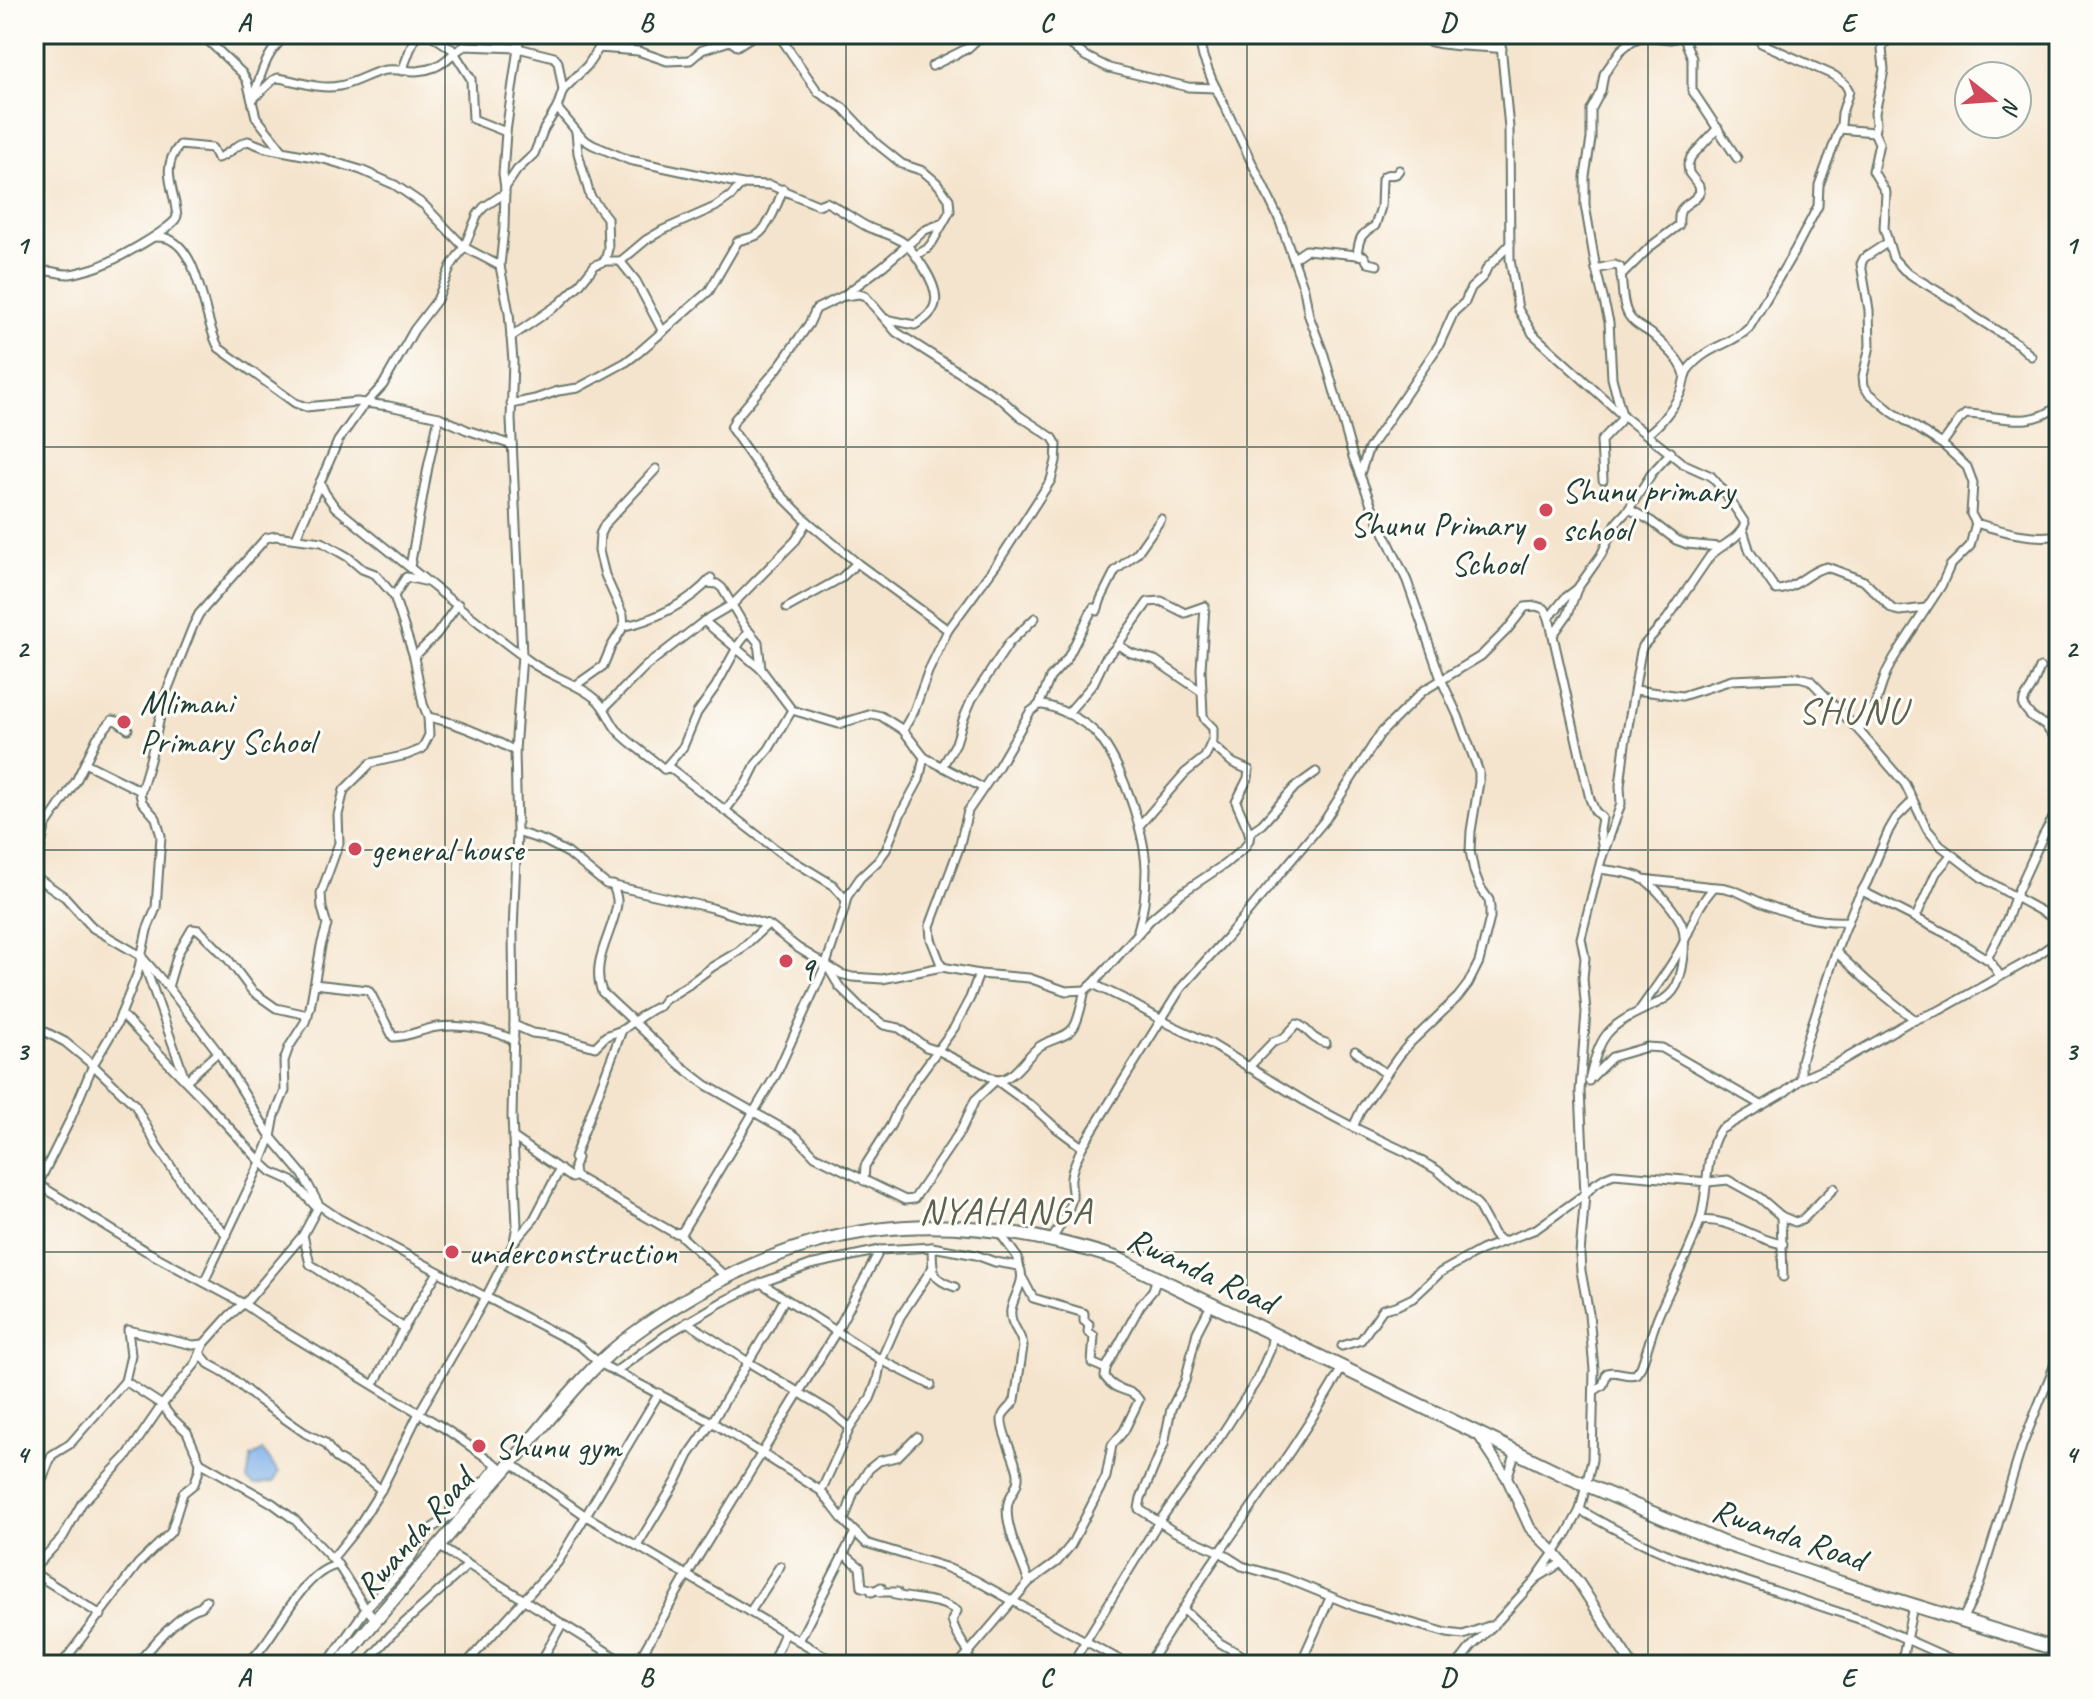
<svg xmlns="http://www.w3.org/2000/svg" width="2093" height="1699" font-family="Caveat,sans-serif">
<rect width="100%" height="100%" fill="#fdfcf7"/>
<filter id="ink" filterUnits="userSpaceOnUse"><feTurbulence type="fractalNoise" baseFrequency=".0125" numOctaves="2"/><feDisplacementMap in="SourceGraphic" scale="16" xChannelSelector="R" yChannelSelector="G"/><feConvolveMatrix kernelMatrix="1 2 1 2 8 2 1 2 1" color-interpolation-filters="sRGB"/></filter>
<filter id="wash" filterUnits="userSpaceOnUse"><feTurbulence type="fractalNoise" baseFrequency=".006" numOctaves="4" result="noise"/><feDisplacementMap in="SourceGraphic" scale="32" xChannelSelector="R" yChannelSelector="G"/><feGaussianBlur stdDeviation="1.8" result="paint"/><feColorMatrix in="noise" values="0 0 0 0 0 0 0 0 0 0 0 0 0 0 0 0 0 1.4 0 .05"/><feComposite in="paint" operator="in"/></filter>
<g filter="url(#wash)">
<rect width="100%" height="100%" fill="#f5e4cd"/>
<path fill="#7dafe9" stroke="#4e768e" stroke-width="2" d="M 262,1451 C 270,1457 271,1465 279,1472 L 274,1482 L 255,1485 L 247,1480 L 251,1457 Z"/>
</g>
<g filter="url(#ink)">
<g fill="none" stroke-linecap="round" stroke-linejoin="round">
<defs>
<g id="minor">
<polyline points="201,34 242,73 247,81 256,117 282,150"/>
<polyline points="430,34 452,49 471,79 473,119 506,132"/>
<polyline points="520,34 506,132 503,174 505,188 504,228 500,266 509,313 513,361 511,419 522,655 515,751 517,832 513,932 514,1025 512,1116 517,1225 514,1242 486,1297 580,1346 599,1363 712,1422 821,1491 844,1521 866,1543 945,1567 975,1580 1129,1665"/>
<polyline points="778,34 818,92 843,108 877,144 902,164 923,171 937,183 949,199 950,211 932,243 927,249 916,255"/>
<polyline points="1047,34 1070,44 1085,56 1109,68 1188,87 1216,88"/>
<polyline points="1198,34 1203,57 1212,80 1279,219 1304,289 1309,316 1324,355 1353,457 1373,509 1407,581 1441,679 1458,716 1479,772 1479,782 1471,831 1470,851 1474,871 1480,887 1489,900 1490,908 1490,918 1479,962 1468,984 1458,997 1410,1043 1399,1056 1362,1108 1353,1127"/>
<path d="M 1413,34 C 1432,49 1477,45 1502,49"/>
<polyline points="1891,34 1882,48 1884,70 1875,113 1876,124 1874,132 1879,143 1873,171 1886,193 1884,228 1893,258 1904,270 1914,277 1956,302 1975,317 2018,344 2031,356"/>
<polyline points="601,48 614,34"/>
<polyline points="932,66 968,48 983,34"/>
<polyline points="402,71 416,34"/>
<path d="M 253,98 C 261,75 267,47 290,34"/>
<path d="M 252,100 L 273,80 L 278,78 C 299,81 318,90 339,86 C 356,83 371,72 386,70 C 405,68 414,75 435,67 C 447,62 454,51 465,46 L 518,48 L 554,57 L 558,62 L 563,90"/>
<path d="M 557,108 L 583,139 L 593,145 L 629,160 L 742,184 L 770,185 L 818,205 L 826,202 C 841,209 855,221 870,228 C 882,233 894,235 904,243 C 913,250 918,259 924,268 C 939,292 943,310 915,325 L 885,319"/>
<polyline points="1839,129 1874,132"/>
<polyline points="576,132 578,153 590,196 607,218 608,249 605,261"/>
<polyline points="505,188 517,170 534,154 544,129 557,108 563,90 587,66 599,48 638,51 667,61 690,60 702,50 730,41 737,46 756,34"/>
<polyline points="943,223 925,230 883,266 843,296 816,309 809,324 777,369 735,419 731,428 762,472 782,496 807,521 857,563 948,630"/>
<path d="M 154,237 C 158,237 162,237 166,238 C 201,248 203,322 219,348 L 295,403 L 306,407 L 357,402 L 389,406 L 439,417 L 467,430 L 512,445"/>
<path d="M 1887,243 L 1864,258 L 1861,264 L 1869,310 L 1870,346 L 1863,376 L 1864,386 L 1868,392 L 1892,412 L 1942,444 L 1967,467 L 1973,483 L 1971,514 L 1976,523 C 2002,531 2031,540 2059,535"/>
<polyline points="1357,255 1364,256 1368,263 1377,265"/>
<path d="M 1294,258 L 1306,250 L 1357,255 C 1359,237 1361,234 1375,226 L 1381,207 L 1382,179 C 1386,172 1390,176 1396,174 L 1399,170"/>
<polyline points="620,261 636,281 663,332"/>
<path d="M 1596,269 L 1614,265 L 1620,267 C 1623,282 1621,304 1629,316 C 1635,326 1645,328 1654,336 C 1665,346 1681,360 1685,375"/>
<path d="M 34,276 C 52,266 53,275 70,274 C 78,273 87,270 94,268 C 108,264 176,228 177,216 C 177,214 175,205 175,203 C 170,181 163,164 180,145 L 212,148 L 217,158 C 229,155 236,144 248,141 L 266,148 L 324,159 L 361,170 L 395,185 L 424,205 L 464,247 L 500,266"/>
<path d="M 1621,276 L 1651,246 L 1679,225 C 1677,201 1690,208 1700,192 L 1699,186 L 1689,173 L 1688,165 L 1691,157 L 1718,128"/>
<polyline points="845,296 859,294 865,296 896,332 1001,399 1020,416 1053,438 1057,445 1056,461 1051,480 998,562 948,630 928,672 914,711 903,730"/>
<polyline points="511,337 559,304 579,285 595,265 605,261 621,261 646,240 663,230 715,207 731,196 742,184"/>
<path d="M 511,404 L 535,399 L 558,391 L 578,388 L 626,362 L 638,353 L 709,291 L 738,241 C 744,239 752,238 757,235 C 768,229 779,201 783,189"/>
<path d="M 1647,434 C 1659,427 1677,403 1682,389 C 1684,383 1684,377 1687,371 C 1706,345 1731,346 1749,328 L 1795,250 L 1818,206 L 1819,185 L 1841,125 L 1842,113 L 1849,91 L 1845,84 L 1835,76 L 1761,43"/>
<path d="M 1942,444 L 1960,419 L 1966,414 C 1999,415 2031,430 2059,405"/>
<polyline points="1360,474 1368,450 1439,345 1454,312 1465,302 1471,288 1483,277 1487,268 1510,244"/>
<polyline points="1603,480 1601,441 1620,421 1622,415 1612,378 1609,322 1596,269 1585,205 1585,176 1591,139 1591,110 1601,91 1604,74 1621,50 1632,41 1643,36 1670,39 1676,38 1682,34 1692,58 1692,90 1737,158"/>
<path d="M 320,482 L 325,493 L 335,507 C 401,560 465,614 532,663 C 553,678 578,683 596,699 C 606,708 609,720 617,730 C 631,745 649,756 664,769 L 670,768 L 782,854 L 833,885 L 846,900"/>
<polyline points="1629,509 1651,521 1676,540 1687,544 1719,547"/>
<path d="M 1743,530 L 1750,552 L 1776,590 C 1796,590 1808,570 1827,567 L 1864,581 L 1892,609 L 1900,611 L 1926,608"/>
<polyline points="296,538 338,441 360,410 383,385 414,330 437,300 451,266 464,247 478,214 484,207 505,193"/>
<polyline points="410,567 428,467 439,417"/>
<polyline points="394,596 406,577 424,581"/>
<polyline points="787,608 841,578 857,563"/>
<polyline points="1549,618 1565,598 1577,589"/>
<polyline points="704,621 761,669 792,710 839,724 872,714 881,716 903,730 924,757 983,788"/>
<path d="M 624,626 C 653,621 692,601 711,578"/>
<polyline points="748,630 758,642 761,669"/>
<polyline points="1553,635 1568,614 1577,589 1601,555 1617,522 1629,509 1652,473 1671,452"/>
<polyline points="1118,645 1131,653 1155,660 1202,692"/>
<polyline points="414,657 436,635 458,604"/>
<polyline points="2040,668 2032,687 2024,700 2023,706 2031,716 2047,727"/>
<polyline points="576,685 603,666 611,647 624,626 623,615 605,575 599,551 600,534 605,524 656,469"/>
<polyline points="1635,690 1682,696 1732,680 1799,677 1810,680 1860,732 1905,784 1927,829 1942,847 1981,877 2015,897 2059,921"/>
<polyline points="2059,704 2047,727 2049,731 2059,739"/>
<path d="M 1039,705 C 1047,704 1054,708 1062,711 C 1073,716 1085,723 1094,731 C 1120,757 1145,832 1146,869 C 1146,889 1144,911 1138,930"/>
<polyline points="604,708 646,666 704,621 733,604 796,540 807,521"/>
<polyline points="1067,714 1093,684 1105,659 1116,647 1148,602 1161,601 1185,613 1205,606 1201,669 1203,715 1205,720 1213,728 1213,739 1205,757 1185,773 1139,826"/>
<path d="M 428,717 C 459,723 487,736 515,751"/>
<polyline points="128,729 117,721 112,720 97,738 76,781 45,827 35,874 39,879 65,897 93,928 141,956 168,987"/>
<polyline points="1860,732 1861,721 1864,715 1875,706 1886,673 1894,658 1941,586 1950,566 1970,546 1976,523"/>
<polyline points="85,763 141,791"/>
<polyline points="942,767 956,743 963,720 972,699 1009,643 1035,618"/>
<polyline points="664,769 683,747 697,713 716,686 739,644 748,632 722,588 717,584 707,583"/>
<polyline points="725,811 747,782 756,764 769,749 792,710"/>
<polyline points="517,832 545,841 568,853 606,884 712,908 770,926 798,948 841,974 852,977 882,979 942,967 979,974 1029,978 1066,991 1085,990 1093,984 1150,920 1180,894 1225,864 1245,847 1249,840 1250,834 1236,802 1248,778 1249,770 1233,763 1211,744"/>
<polyline points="1249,833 1262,824 1295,787 1316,772"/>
<polyline points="1642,879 1714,887"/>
<path d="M 613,885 C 615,892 618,898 617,904 C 613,934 590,961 602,992 L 680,1065 L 706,1085 L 796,1136 L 815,1156 L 905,1200 L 914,1199 L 961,1130 L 975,1100 L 996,1080 C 1016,1080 1025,1056 1040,1046 C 1050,1039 1067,1038 1074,1027 C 1080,1017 1082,1001 1085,990"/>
<polyline points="1862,891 1947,934 1990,961 2000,976"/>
<polyline points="1916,917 1936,873 1951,855"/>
<polyline points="1836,952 1868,982 1915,1020"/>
<polyline points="142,958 186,1081 218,1052 271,1137 303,1175 319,1205 338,1218 486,1297 419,1413 381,1490 357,1528 332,1559"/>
<polyline points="1987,959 2008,917 2015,897 2043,836 2059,808"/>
<polyline points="827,966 839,986 862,1009 884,1025 899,1028 926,1047 939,1051 996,1080 1033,1107 1055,1127 1082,1147"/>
<polyline points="942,967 931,939 930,926 959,848 968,811 998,767 1030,712 1039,705 1050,678 1067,659 1093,608 1097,611 1101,599 1115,571 1137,553 1161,519"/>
<path d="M 314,984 L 368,990 L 371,994 L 393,1037 C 409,1037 422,1029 437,1027 C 464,1024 490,1029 514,1040"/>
<polyline points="1093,984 1124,999 1169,1024 1211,1044 1311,1105 1353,1127 1404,1151 1437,1170 1477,1204 1494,1235 1502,1242"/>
<path d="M 1639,1011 C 1652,992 1667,973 1678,953 C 1693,928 1693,911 1714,887 C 1731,886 1747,897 1762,903 C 1790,914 1818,923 1848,921"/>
<polyline points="121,1014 203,1099 261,1162 272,1172 292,1181 317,1208"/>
<polyline points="514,1025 532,1033 556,1036 595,1047 606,1036 622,1030"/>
<polyline points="34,1026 65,1042 93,1065 135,1105 157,1146 195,1202 227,1235"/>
<polyline points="1355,1051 1386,1074"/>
<polyline points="218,1052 168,987 178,953 192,929 199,930 228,959 252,991 276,1008 308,1015"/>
<path d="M 1248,1068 L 1273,1042 L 1284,1038 L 1297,1024 C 1309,1028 1309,1039 1326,1043"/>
<polyline points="1592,1077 1612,1057 1647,1047 1662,1048 1761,1105"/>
<polyline points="1801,1079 1801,1061 1807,1040 1836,952 1855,904 1867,882 1889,830 1896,818 1913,801"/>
<path d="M 1589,1081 C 1600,1036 1605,1027 1647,1008 C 1657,1003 1666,1000 1673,991 C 1684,977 1687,942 1682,925 C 1677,912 1654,885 1642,878 C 1630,872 1612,871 1599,869"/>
<polyline points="513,1137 572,1178 575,1176 674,1233 682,1232 777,1073 826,964 844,910 847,897 860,878 878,861 886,850 900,815 919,780 924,757"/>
<path d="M 575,1176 L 574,1167 L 577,1158 L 574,1158 L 622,1030 C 631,1024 650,1008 660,1006 L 664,1000 L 688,985 L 712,967 L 739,951 L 767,925"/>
<polyline points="34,1180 41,1186 146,1251 244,1304 276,1326 447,1430 504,1470"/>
<polyline points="864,1181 865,1166 891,1125 898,1109 915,1081 954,1028 970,998 979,974"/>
<polyline points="34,1192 70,1120 93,1065 117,1024 138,972 147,930 156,908 161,836 156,818 142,802 140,794 150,760 165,696 193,626 199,614 266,538 275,536 322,542 348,557 362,569 375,574 394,596 414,657 423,704 428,717 429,735 422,749 407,755 371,763 344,790 338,815 339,843 321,893 322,908 327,925 321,946 310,1008 305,1022 289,1047 284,1061 285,1091 275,1115 271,1137 261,1162 204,1282"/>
<polyline points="1781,1216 1783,1277"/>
<path d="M 1700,1221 C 1730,1217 1754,1240 1783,1244"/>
<polyline points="999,1232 1018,1258 1019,1266"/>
<polyline points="679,1234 726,1277"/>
<polyline points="303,1235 310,1264 404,1328"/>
<path d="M 1051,1240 C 1058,1231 1070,1208 1072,1198 C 1073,1191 1070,1185 1071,1178 C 1072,1167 1078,1157 1082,1147 L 1181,988 L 1227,937 L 1325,820 L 1380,734 L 1423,691 L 1481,656 L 1507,630 L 1525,607 L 1536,606 L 1545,609 L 1549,618 L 1590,799 L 1595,811 L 1602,818 L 1600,830 L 1603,853"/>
<polyline points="515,1241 534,1219 560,1169"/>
<path d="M 932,1247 C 933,1271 930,1279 955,1287"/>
<polyline points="1023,1279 1033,1298 1084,1313 1084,1321 1089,1324 1088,1332 1094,1336 1092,1363 1106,1369"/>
<polyline points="761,1283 881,1360 931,1385"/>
<polyline points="1211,1305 1197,1332 1185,1381 1171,1409 1164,1444 1141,1498 1139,1509 1173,1531 1220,1552 1242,1566 1285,1578 1359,1608 1447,1633 1463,1635 1489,1626"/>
<polyline points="687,1322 748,1362 830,1411 850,1428"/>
<polyline points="1342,1346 1361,1340 1383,1309 1396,1306 1413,1298 1441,1272 1481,1250 1536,1229 1585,1194 1595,1184 1606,1177 1614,1174 1708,1182 1728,1180 1759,1197 1781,1216 1795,1222 1802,1220 1834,1188"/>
<polyline points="200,1353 209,1364 227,1374 258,1400 305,1433 325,1443 336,1458 362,1474 381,1490"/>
<path d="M 616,1371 L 666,1335 L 722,1302 L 761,1283 L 810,1265 L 880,1250 L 932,1247 L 976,1255 L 995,1262 L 1019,1266 C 1027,1280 1014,1294 1011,1310 C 1009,1325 1022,1333 1023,1347 L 1015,1400 C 1012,1406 1006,1409 1003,1415 C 997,1425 1017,1461 1018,1474 C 1019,1487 1011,1492 1008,1503 C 1003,1524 1022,1562 1029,1582"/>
<polyline points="374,1384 404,1328 438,1272"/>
<path d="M 1594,1391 L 1603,1385 L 1607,1373 C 1617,1370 1626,1377 1636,1374 L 1641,1367 C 1647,1351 1651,1335 1657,1319 C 1670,1286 1689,1255 1700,1221 C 1709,1193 1704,1153 1720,1130 L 1785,1092 L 1801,1079 L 1836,1064 L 1907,1023 L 1940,1010 L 2032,959 L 2059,940"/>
<polyline points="200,1462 272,1503 295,1520 338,1565 364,1606 376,1620"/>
<polyline points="511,1463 586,1516 840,1665"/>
<polyline points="1507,1478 1516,1452"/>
<polyline points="821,1491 850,1428 870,1399 877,1381 881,1360 900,1317 933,1267"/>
<polyline points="34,1499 52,1455 70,1444 125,1381"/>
<path d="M 1580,1510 C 1611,1528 1642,1544 1676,1558 L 1868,1622 L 1964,1665"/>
<polyline points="844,1521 854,1492 869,1469 879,1461 897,1457 917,1437"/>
<polyline points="637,1546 677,1480 689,1455 712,1422 767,1331 784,1300"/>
<polyline points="440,1547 628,1665"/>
<path d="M 844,1554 L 860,1567 L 862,1587 L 871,1589 L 872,1592 L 881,1587 L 880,1592 L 897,1592 L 895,1595 C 916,1600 939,1599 957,1611 L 952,1620 C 955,1633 962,1642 969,1653"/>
<polyline points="34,1568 63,1537 82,1503 127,1456 162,1405 196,1363 204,1344 230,1315 249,1299 303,1235 319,1205"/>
<polyline points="34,1573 101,1615"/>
<polyline points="1537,1578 1563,1562"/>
<polyline points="1184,1610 1220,1643 1259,1665"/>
<polyline points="750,1612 780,1566"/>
<polyline points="1962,1620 1979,1586 2022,1446 2059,1354"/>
<polyline points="799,1641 855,1532"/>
<polyline points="966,1657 978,1665"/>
<polyline points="61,1665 138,1564 171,1532 183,1493 194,1484 199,1471 200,1462 187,1432 171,1417 162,1405 125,1381 131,1355 128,1330 193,1345 204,1344"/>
<path d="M 136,1665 C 150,1648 181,1611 201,1607 L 206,1600"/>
<path d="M 246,1665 C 252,1659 258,1653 263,1646 C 282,1622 306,1570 338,1565"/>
<polyline points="326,1665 366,1609 407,1564 429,1530 453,1514 466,1496 485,1480 497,1465"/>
<polyline points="364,1665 391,1635 468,1565"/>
<polyline points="465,1665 558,1562 659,1393"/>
<polyline points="539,1665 562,1624"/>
<polyline points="636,1665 687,1575 836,1332 880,1250"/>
<polyline points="771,1665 785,1633"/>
<path d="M 958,1665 L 1029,1582 L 1057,1562 L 1071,1545 L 1106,1477 L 1112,1445 L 1124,1431 L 1139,1400 C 1131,1387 1117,1394 1105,1377 L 1106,1368 L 1140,1306 L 1153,1290 L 1157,1277"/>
<polyline points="1071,1665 1158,1523 1222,1434 1257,1380 1270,1350 1273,1334"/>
<path d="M 1147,1665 C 1173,1628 1194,1588 1220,1552 C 1262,1492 1306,1432 1342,1368"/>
<polyline points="1300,1665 1330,1598"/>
<path d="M 1457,1665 L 1471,1647 L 1497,1622 L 1535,1580 L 1567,1534 L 1580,1510 L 1592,1460 L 1594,1370 L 1589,1314 L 1581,1271 L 1580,1254 L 1585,1194 L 1580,1091 L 1586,1012 L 1583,978 L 1585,958 L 1581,938 L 1601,860 L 1621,804 L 1620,786 L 1625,744 L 1641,651 L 1643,646 L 1667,619 L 1710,556 C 1722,544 1739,540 1745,523 L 1723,490 L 1711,476 L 1682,463 L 1622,415 L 1533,334 L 1518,309 L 1510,259 L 1509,128 L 1500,34"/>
<polyline points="1901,1665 1913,1606"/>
</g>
<polyline id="tertiary" points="1478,1434 1507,1478 1530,1528 1553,1551 1579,1583 1632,1665"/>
<path id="trunk" d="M 338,1665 C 395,1597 452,1529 511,1463 C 541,1430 567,1394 599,1363 C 628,1335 663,1313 697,1293 C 839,1212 963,1210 1116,1258 L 1568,1477 L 1723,1543 L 1841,1583 L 2059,1650"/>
</defs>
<use href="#minor" stroke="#6a776a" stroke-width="11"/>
<use href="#tertiary" stroke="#6a776a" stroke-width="13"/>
<use href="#trunk" stroke="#6a776a" stroke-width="16"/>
<use href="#minor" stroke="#fff" stroke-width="7"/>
<use href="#tertiary" stroke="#fff" stroke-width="9"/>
<use href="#trunk" stroke="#fff" stroke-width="12"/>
</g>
</g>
<path fill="none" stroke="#1f3d34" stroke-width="2" stroke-opacity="0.55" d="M 445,34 L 445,1665M 846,34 L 846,1665M 1247,34 L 1247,1665M 1648,34 L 1648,1665M 34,447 L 2059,447M 34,850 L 2059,850M 34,1252 L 2059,1252"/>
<g fill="#d1495b" stroke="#fdfcf7" stroke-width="3">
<circle cx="1546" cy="510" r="8"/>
<circle cx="1540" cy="544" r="8"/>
<circle cx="124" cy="722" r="8"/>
<circle cx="355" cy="849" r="8"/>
<circle cx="786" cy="961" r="8"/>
<circle cx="452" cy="1252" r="8"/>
<circle cx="479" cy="1446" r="8"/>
</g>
<g text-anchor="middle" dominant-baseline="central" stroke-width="6" stroke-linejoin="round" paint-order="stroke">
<g font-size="34" fill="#1f3d34" stroke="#fdfcf7" text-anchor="start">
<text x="1562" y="490">Shunu primary<tspan x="1562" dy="39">school</tspan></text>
<text x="1524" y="524" text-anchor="end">Shunu Primary<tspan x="1524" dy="39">School</tspan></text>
<text x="140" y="702">Mlimani<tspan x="140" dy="39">Primary School</tspan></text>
<text x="371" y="849">general house</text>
<text x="802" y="961">q</text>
<text x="468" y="1252">underconstruction</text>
<text x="495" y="1446">Shunu gym</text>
</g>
<g font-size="34" fill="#1f3d34" stroke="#fdfcf7">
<text transform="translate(1202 1270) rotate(25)">Rwanda Road</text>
<text transform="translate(414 1533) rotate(-49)">Rwanda Road</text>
<text transform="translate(1789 1534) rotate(19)">Rwanda Road</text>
</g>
<g font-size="38" letter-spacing="2" fill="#5c624f" stroke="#fdfcf7">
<text x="1853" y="710">SHUNU</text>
<text x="1006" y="1210">NYAHANGA</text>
</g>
</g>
<rect width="2093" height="1699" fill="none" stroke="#fdfcf7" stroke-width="88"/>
<g transform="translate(1993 100) rotate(107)"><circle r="38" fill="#fdfcf7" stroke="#a4b0a9" stroke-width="2"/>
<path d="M0-6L14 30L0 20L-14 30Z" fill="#d1495b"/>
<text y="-12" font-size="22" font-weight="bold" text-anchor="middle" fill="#1f3d34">N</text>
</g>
<rect x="44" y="44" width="2005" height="1611" fill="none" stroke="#1f3d34" stroke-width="3"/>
<g font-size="26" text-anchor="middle" font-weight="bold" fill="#1f3d34">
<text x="244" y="31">A</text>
<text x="646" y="31">B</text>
<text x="1046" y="31">C</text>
<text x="1448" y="31">D</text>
<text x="1848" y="31">E</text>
<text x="22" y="254">1</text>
<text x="2071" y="254">1</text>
<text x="22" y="657">2</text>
<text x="2071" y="657">2</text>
<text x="22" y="1060">3</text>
<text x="2071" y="1060">3</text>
<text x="22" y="1463">4</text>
<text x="2071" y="1463">4</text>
<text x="244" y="1686">A</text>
<text x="646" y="1686">B</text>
<text x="1046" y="1686">C</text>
<text x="1448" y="1686">D</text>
<text x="1848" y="1686">E</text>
</g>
</svg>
